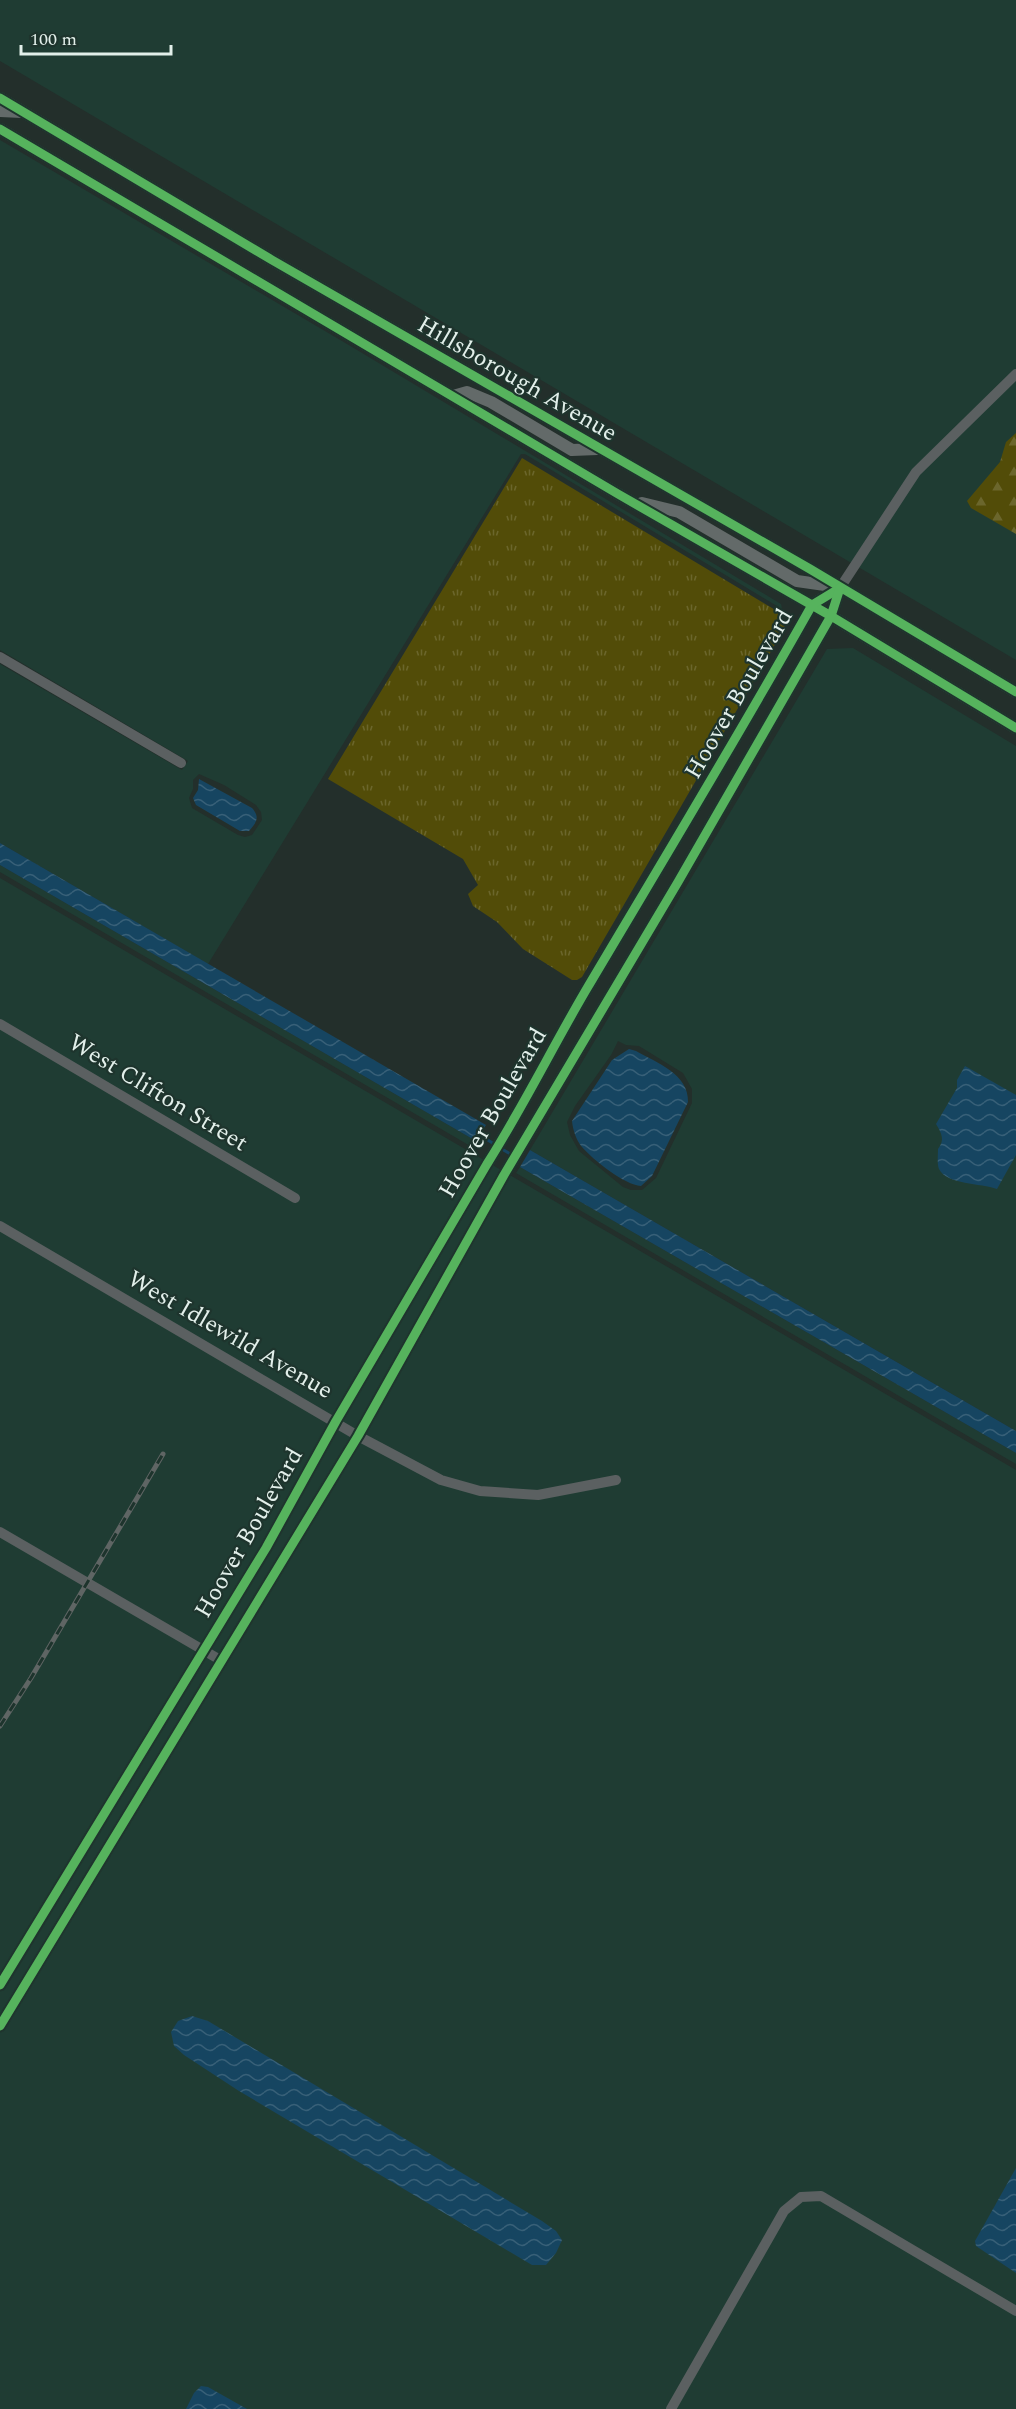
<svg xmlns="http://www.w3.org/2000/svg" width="1016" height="2409" font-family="Spectral,serif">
<defs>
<pattern id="grass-tufts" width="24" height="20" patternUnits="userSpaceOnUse" patternTransform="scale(1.5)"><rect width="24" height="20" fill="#524c08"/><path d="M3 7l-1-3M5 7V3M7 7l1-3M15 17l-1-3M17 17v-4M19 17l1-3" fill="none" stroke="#6b662c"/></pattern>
<pattern id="forest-firs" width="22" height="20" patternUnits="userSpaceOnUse" patternTransform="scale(1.5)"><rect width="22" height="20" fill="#524c08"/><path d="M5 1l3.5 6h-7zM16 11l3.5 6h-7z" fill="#6b662c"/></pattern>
<pattern id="water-waves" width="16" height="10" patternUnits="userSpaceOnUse" patternTransform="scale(1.5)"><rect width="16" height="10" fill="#164561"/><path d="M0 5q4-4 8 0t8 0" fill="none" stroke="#386078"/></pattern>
</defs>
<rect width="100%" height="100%" fill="#232f2b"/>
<g fill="#1f3c33" fill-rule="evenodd">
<polygon points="0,0 1016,0 1016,660 0,61"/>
<path d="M 0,140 L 347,344 L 781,604 L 782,609 L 525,454 L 521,454 L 208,964 L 0,843 L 0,664 L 182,770 L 188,761 L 0,650 ZM 199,774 L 224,785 L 256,805 L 261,812 L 262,820 L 252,835 L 245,837 L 238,835 L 192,808 L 189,798 L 193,789 L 193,780 Z"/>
<path d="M 853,648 L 1016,746 L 1016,1431 L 530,1150 L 827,649 ZM 618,1041 L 626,1045 L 639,1046 L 683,1073 L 692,1089 L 692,1103 L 656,1178 L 642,1190 L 631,1190 L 623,1187 L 579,1151 L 570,1135 L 567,1122 L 575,1106 L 611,1055 Z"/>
<polygon points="0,865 476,1141 472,1147 0,872"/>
<polygon points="0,878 1016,1470 1016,2409 0,2409"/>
<polygon points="520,1167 1016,1453 1016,1464 516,1173"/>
</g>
<polygon fill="url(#grass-tufts)" points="522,458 777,611 781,622 785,627 582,977 577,980 572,980 523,949 497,922 473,906 468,894 478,885 463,859 328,779"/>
<polygon fill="url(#forest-firs)" points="1016,433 1016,534 971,508 967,501 1000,462 1006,442"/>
<g fill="url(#water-waves)">
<path d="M 199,779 L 252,808 C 260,817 257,822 249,831 L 240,831 L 196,805 L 193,798 L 198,790 Z"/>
<polygon points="0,843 486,1125 476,1141 0,865"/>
<path d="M 629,1049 L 636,1051 C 657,1063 689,1074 688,1102 L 652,1176 L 641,1186 C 625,1185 593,1160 582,1147 C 576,1140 573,1130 572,1121 L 612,1060 Z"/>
<path d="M 965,1066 L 1016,1095 L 1016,1155 L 997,1189 C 981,1183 947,1185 939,1169 C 937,1164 938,1155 938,1149 C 945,1140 942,1134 936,1124 L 957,1088 L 957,1080 Z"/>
<polygon points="530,1150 1016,1431 1016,1453 520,1167"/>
<polygon points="192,2016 208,2021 542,2221 556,2231 562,2240 556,2253 546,2265 532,2265 239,2091 184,2055 174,2046 171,2032 178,2021"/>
<polygon points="1016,2168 1016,2273 976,2246 975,2241"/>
<polygon points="201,2386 208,2387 247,2409 186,2409 194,2393"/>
</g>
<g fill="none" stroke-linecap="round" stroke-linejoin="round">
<g stroke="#164561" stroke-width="3">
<polyline points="477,1133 494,1144"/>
<polyline points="500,1148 512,1155"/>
</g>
<g stroke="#5b6061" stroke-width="10">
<polyline points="840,588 916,472 1016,374"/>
<polyline points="0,657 181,763"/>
<polyline points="0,1024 295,1198"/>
<polyline points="0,1226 358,1436 441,1480 480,1491 538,1495 616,1480"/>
<polyline points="0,1532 222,1661"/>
<polyline points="671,2409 784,2211 801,2197 821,2196 1016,2311"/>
</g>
<g stroke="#636a69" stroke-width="12">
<polyline points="0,98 272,260 810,569 1016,692"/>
<polyline points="0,111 22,112"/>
<polyline points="0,129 618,494 831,616 1016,728"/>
<polyline points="453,396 467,392 491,402 572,450 597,449"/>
<polyline points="642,503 679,512 797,581 832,586"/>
<path d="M 0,1985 L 266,1548 L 336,1421 L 487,1164 C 523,1107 552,1048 586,990 C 662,862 739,735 812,605 L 840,588"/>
<polyline points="0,2026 358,1436 504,1175 678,882 831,616 840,588"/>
</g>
<defs>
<polyline id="rail" points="0,1726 31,1678 163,1454"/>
</defs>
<use href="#rail" stroke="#5f6564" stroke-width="5"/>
<use href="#rail" stroke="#1e342d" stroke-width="3" stroke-dasharray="9" stroke-linecap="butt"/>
<defs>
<g id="cycleway">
<polyline points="0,98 272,260 810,569 1016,692"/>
<polyline points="0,129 618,494 831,616 1016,728"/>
<path d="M 0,1985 L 266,1548 L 336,1421 L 487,1164 C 523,1107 552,1048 586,990 C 662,862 739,735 812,605 L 840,588"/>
<polyline points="0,2026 358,1436 504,1175 678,882 831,616 840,588"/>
</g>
</defs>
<use href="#cycleway" stroke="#1e342d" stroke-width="13"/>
<use href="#cycleway" stroke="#56b35d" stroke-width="9"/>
</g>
<g text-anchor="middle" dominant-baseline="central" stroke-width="4.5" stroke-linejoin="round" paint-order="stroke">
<g font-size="24" fill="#e2efea" stroke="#1e342d">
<text transform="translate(517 379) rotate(30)">Hillsborough Avenue</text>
<text transform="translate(739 694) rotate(-60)">Hoover Boulevard</text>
<text transform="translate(158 1093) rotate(31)">West Clifton Street</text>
<text transform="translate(493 1113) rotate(-60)">Hoover Boulevard</text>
<text transform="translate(230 1335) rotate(30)">West Idlewild Avenue</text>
<text transform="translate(249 1533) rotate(-60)">Hoover Boulevard</text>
</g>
</g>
<path d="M21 45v9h150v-9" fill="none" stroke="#e2efea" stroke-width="3"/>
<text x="30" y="45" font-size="18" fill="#e2efea" stroke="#1e342d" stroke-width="4.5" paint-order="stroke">100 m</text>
</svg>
